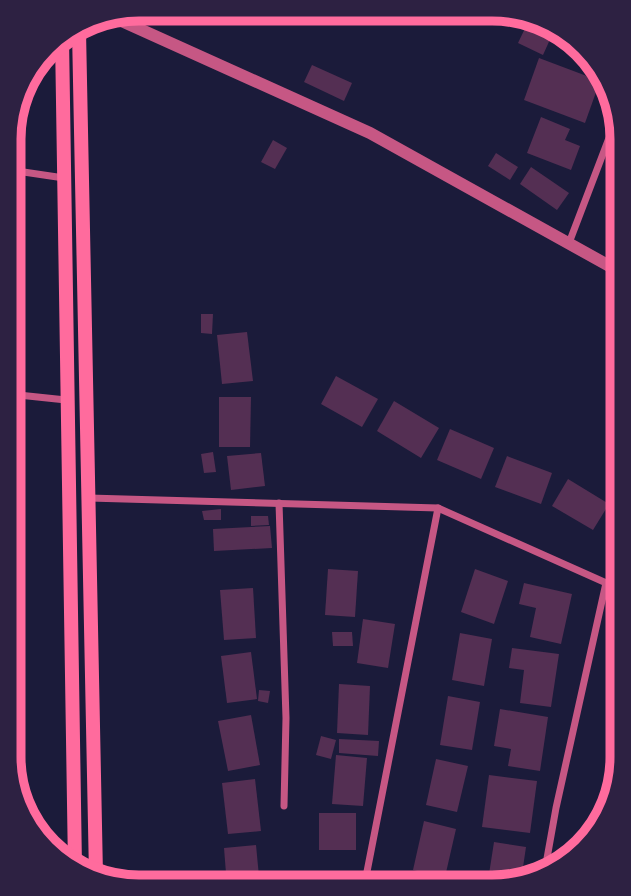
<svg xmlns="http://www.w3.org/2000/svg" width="631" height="896" font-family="Quicksand,sans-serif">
<rect width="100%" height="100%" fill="#1b1b3a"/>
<g fill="#542f53">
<polygon points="530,18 571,35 584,51 552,35 543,55 518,43"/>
<polygon points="539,58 600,81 585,123 524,100"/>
<polygon points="312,65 352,83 344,101 304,82"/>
<polygon points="541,117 570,129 565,140 580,146 571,170 527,153"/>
<polygon points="617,135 622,138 622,173 606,167"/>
<polygon points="273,140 287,148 275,169 261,162"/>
<polygon points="496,153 518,167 510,180 488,166"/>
<polygon points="531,167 569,193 557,210 520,184"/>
<polygon points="201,314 213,314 212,334 201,333"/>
<polygon points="247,332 253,381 222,384 217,335"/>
<polygon points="336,376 378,399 362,427 321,404"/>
<polygon points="219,397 251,397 250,447 219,447"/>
<polygon points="394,401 439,428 421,458 377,431"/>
<polygon points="450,429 494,448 481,479 437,460"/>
<polygon points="213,452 216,472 204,473 201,454"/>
<polygon points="261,453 265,486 231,490 227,456"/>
<polygon points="507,456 552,473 541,504 495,487"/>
<polygon points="568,479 609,504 593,530 552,506"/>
<polygon points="622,506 622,541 609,536"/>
<polygon points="221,509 221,520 204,520 202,511"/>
<polygon points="251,516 268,516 269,525 251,526"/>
<polygon points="270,526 272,548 214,551 213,529"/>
<polygon points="328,569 358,571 355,617 325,615"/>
<polygon points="475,569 508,581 494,624 461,612"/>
<polygon points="524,583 572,594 561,644 530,637 536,608 519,604"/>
<polygon points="253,588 256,638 224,640 220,590"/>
<polygon points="363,619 395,624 388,668 357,663"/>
<polygon points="332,632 352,632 353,646 333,646"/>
<polygon points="460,633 492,639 484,686 452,680"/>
<polygon points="512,648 559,654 551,707 520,703 524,670 509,668"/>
<polygon points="251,652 257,699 227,703 221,656"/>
<polygon points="339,684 370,686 368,735 337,733"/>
<polygon points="259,690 270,691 268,703 258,701"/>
<polygon points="448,696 480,702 472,750 440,745"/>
<polygon points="500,709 548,717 540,771 508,766 511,749 494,746"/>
<polygon points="251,715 260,765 228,771 218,721"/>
<polygon points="321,736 336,740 331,759 316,755"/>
<polygon points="339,739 379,741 378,756 339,753"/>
<polygon points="336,755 367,758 363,806 332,804"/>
<polygon points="436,759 468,766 457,812 426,805"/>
<polygon points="489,775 537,781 530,833 482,827"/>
<polygon points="255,779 261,831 228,834 222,783"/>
<rect x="319" y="813" width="37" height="37"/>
<polygon points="424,821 456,829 445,877 413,870"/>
<polygon points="494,842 526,847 521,881 487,887"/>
<polygon points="256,845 260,887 227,886 224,848"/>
</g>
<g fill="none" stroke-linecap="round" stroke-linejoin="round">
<g stroke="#c65784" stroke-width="7">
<polyline points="10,170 64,178"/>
<polyline points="569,243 617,117"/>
<polyline points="9,394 66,400"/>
<polyline points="89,498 438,508 622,590"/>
<polyline points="279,503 286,718 284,806"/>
<polyline points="544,875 556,808 606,583"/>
<polyline points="364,887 438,508"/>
</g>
<polyline stroke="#c65784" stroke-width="12" points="115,18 370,133 622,273"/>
<g stroke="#ff6b9d" stroke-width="14">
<polyline points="79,31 96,875"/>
<polyline points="62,38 75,867"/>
</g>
</g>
<path d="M0 0H631V896H0ZM139 21H492A118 118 0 0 1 610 139V757A118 118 0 0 1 492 875H139A118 118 0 0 1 21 757V139A118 118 0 0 1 139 21Z" fill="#2d2142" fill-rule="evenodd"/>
<path fill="none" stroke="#ff6b9d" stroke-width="9" d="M139 21H492A118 118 0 0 1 610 139V757A118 118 0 0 1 492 875H139A118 118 0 0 1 21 757V139A118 118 0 0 1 139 21Z"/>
</svg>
